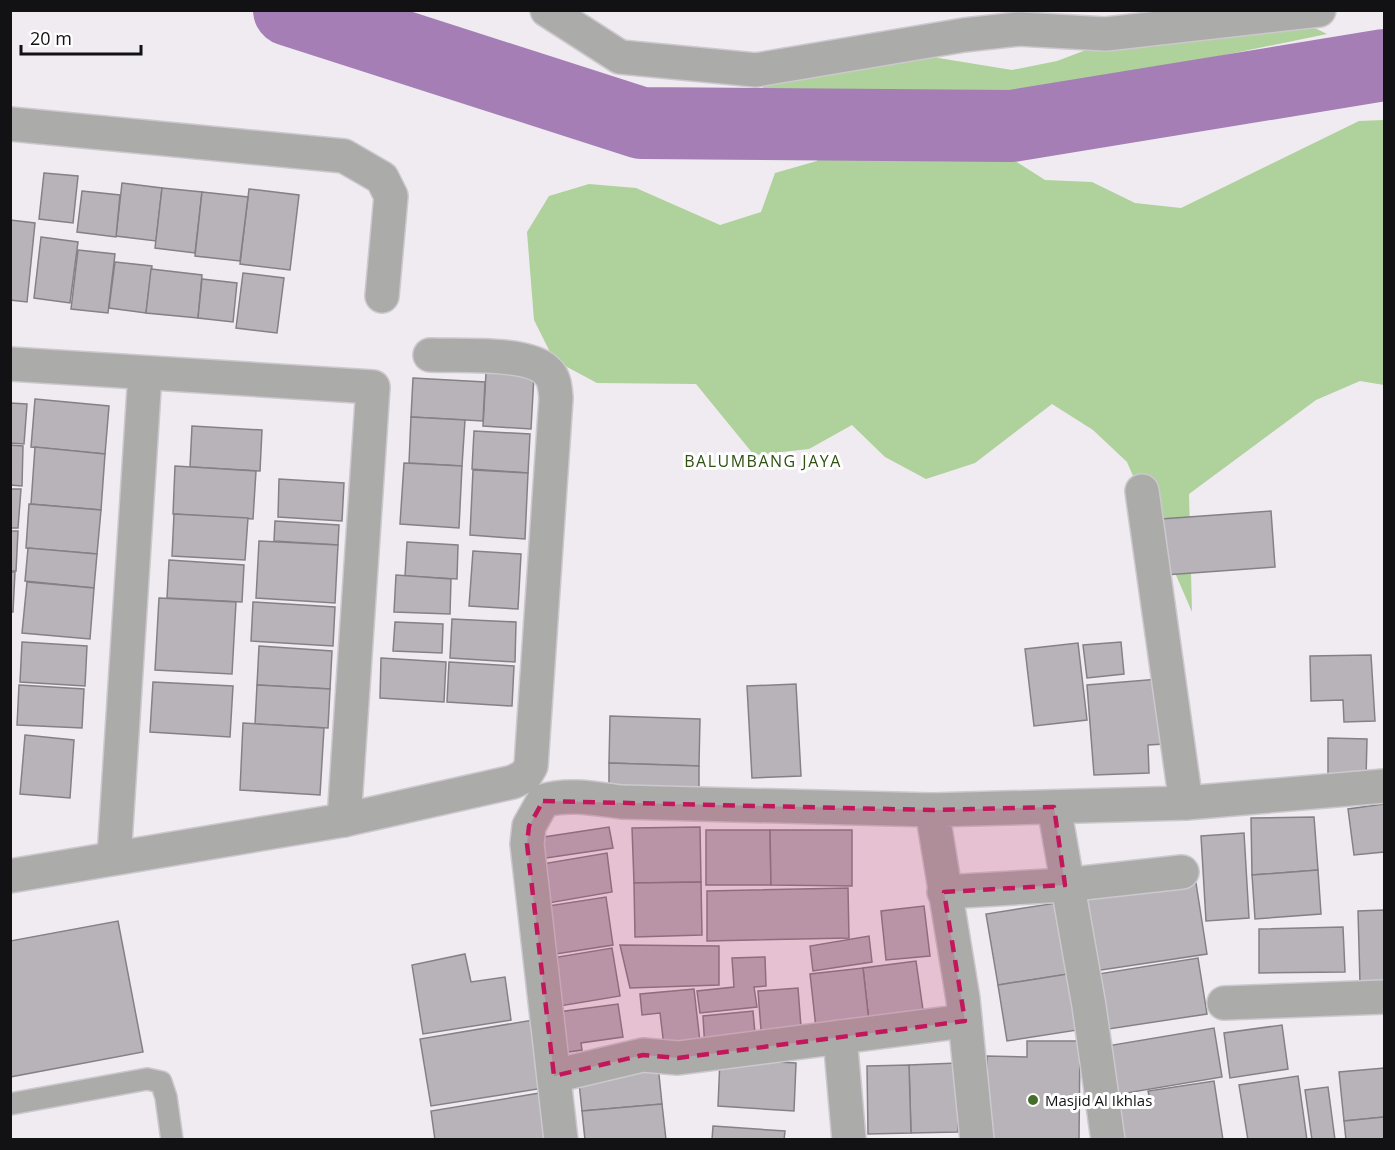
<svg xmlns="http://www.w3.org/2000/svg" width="1395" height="1150" font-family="'Open Sans',sans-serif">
<rect width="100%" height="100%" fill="#efebf1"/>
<polygon fill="#afd19b" points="1284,13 1327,34 1093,82 1049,97 1012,126 1006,155 1045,180 1092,182 1135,203 1181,208 1359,121 1384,120 1384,385 1360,381 1316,400 1189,494 1192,612 1127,462 1093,430 1052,404 975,463 926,479 885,457 852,425 809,449 754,455 696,384 597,383 554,360 534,320 527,232 549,196 589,184 636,188 720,225 761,212 775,173 817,161 836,123 787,127 752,98 785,66 871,47 1012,70 1057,61 1144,28"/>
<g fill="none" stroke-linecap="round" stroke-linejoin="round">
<polyline stroke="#a47eb5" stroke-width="72" points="289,10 641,123 1012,126 1384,65"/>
</g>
<g fill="#b7b3b9" stroke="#848186" stroke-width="1.5">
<polygon points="44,173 78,176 73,223 39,219"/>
<polygon points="122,183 162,188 156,241 116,236"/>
<polygon points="162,188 202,192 195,253 155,248"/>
<polygon points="249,189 299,195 290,270 240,264"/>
<polygon points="82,191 120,195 116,237 77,232"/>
<polygon points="202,192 248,197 240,261 195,256"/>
<polygon points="10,220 35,223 27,302 10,300"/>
<polygon points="41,237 78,242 70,303 34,298"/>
<polygon points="78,250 115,254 108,313 71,309"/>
<polygon points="115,262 152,266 146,313 109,308"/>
<polygon points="151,269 202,275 198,318 146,313"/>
<polygon points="243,273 284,278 277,333 236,328"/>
<polygon points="202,279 237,283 233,322 198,318"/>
<polygon points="486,373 534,375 531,429 483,426"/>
<polygon points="413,378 485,382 483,421 411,417"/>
<polygon points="35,399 109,406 105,454 31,447"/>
<polygon points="10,403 27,404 24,444 10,443"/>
<polygon points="411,417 465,420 462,466 409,463"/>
<polygon points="192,426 262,430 260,471 190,467"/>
<polygon points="474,431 530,434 528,473 472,469"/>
<polygon points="10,445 23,446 22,486 10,485"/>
<polygon points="35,447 105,454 101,510 31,504"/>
<polygon points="404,463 462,466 459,528 400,524"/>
<polygon points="175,466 256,471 253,519 173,514"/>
<polygon points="473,470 528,473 525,539 470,535"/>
<polygon points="279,479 344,483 342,521 278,517"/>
<polygon points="10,489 21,489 18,528 10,528"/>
<polygon points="29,504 101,510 97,554 26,548"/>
<polygon points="1271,511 1275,567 1165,575 1161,519"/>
<polygon points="174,514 248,518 245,560 172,556"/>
<polygon points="275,521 339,525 338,545 274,541"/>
<polygon points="10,531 18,531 16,571 10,571"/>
<polygon points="259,541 338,545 335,603 256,598"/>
<polygon points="407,542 458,545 457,579 405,576"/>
<polygon points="28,548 97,554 94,588 25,581"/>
<polygon points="473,551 521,554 518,609 469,606"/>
<polygon points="169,560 244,565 242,602 167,598"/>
<polygon points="10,572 15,572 13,612 10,612"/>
<polygon points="396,575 451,579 450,614 394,612"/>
<polygon points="27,582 94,588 90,639 22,633"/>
<polygon points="159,598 236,602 232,674 155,670"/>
<polygon points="253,602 335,607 333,646 251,641"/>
<polygon points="452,619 516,622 515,662 450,658"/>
<polygon points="395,622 443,624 442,653 393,651"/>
<polygon points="22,642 87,646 85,686 20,682"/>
<polygon points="1121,642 1124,674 1087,678 1083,645"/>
<polygon points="1078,643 1087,720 1034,726 1025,649"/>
<polygon points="259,646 332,651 330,689 257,685"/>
<polygon points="1371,655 1375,721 1344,722 1343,700 1311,701 1310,656"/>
<polygon points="381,658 446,662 444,702 380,698"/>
<polygon points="449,662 514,666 512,706 447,702"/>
<polygon points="1159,679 1164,744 1148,745 1149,773 1094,775 1087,685"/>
<polygon points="153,682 233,686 230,737 150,732"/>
<polygon points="796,684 801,776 752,778 747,686"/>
<polygon points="19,685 84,689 82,728 17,725"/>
<polygon points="257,685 330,689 328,728 255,724"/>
<polygon points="610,716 700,719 699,766 609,763"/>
<polygon points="243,723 324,728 320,795 240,790"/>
<polygon points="25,735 74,740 70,798 20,794"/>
<polygon points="1328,738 1367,739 1366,779 1328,779"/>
<polygon points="609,763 699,766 699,796 609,794"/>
<polygon points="1384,804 1384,852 1354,855 1348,809"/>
<polygon points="1314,817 1318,870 1252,875 1251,818"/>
<polygon points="609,827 613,848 533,860 531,839"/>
<polygon points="700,827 701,882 634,883 632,828"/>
<polygon points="706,830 770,830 771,885 706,885"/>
<polygon points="770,830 852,830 852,886 771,885"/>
<polygon points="1244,833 1249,918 1206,921 1201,836"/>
<polygon points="607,853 612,892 537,905 530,866"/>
<polygon points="1318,870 1321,914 1255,919 1252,875"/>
<polygon points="701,882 702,935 635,937 634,883"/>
<polygon points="1196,883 1207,954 1088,972 1077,901"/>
<polygon points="848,888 849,938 707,941 707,891"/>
<polygon points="606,897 613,945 543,956 535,908"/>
<polygon points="1063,902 1074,973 998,985 986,914"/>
<polygon points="924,906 930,956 886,960 881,911"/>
<polygon points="1384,910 1384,983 1360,983 1358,911"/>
<polygon points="118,921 143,1052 10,1077 10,941"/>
<polygon points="1343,927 1345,972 1259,973 1259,929"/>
<polygon points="869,936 872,962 813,971 810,946"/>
<polygon points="620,945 719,946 719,985 630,988"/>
<polygon points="612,948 620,996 554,1007 546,959"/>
<polygon points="465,954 471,982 505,977 511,1020 423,1034 412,965"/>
<polygon points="765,957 766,986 754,987 757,1007 700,1013 697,991 734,987 732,958"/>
<polygon points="1198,958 1207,1014 1102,1030 1092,975"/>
<polygon points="916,961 925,1024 870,1031 863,968"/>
<polygon points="863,968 870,1031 817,1037 810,974"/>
<polygon points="1074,973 1084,1029 1007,1041 998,985"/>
<polygon points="798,988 802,1040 762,1043 758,991"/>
<polygon points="694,989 700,1042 664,1046 660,1013 642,1015 640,994"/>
<polygon points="618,1004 623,1037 581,1043 582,1050 554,1054 558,1012"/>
<polygon points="753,1011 756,1045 705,1050 703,1016"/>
<polygon points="533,1020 544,1088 431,1106 420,1039"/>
<polygon points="1282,1025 1288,1069 1230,1078 1224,1033"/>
<polygon points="1214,1028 1222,1077 1109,1096 1101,1047"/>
<polygon points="1027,1041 1080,1041 1079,1140 986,1140 987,1056 1027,1057"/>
<polygon points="720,1059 796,1063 794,1111 718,1106"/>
<polygon points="957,1063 958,1132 911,1133 909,1065"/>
<polygon points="658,1065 662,1104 582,1111 578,1073"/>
<polygon points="909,1065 911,1133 868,1134 867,1066"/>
<polygon points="1384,1068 1384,1117 1344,1121 1339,1072"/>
<polygon points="1298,1076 1307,1140 1248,1140 1239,1085"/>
<polygon points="1214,1081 1223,1140 1113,1140 1108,1110 1151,1103 1148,1091"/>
<polygon points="1328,1087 1335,1140 1312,1140 1305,1090"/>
<polygon points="546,1092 547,1140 435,1140 431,1111"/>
<polygon points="662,1104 666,1140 585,1140 582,1111"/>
<polygon points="1384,1117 1384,1140 1346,1140 1344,1121"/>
<polygon points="713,1126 785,1131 784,1140 712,1140"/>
</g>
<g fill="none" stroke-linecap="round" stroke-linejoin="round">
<defs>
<polyline id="lane" points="10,1104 147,1079 161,1082 166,1097 172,1140"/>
<g id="street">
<polyline points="547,10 620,57 756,70 964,35 1019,29 1106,34 1319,10"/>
<polyline points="10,124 344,156 382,178 391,196 382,296"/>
<polyline points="10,364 373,387 344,820"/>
<polyline points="1142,491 1186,803"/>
<polyline points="1054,807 1089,1006 1108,1140"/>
<polyline points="114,858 145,374"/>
<path d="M 10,876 L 344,820 L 513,782 L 525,776 L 531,766 L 556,398 C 555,388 555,379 548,372 C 530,351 457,356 430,355"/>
<polyline points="944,892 1065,885 1182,872"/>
<polyline points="1224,1003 1384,997"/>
<polyline points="840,1037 849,1140"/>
<polyline points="554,1076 643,1055 678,1058 965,1021"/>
<path d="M 561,1140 L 527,844 L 529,826 L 543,801 C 567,793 597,799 622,802 L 932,810"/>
<polyline points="977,1140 963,999 932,810 1186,803 1384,786"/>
</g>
</defs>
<use href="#lane" stroke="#ccc8cd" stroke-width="24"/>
<use href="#street" stroke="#ccc8cd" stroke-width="36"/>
<use href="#lane" stroke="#abacaa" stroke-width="21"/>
<use href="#street" stroke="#abacaa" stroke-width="33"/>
</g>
<path fill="#c2185b" fill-opacity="0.2" stroke="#c2185b" stroke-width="4.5" stroke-dasharray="12 8" stroke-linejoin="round" d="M 543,801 L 932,810 L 1054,807 L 1065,885 L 944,892 L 965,1021 L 678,1058 L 643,1055 L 554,1076 L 527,844 L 529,826 Z"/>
<circle fill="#456e29" stroke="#fff" stroke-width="2" cx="1033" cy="1100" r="6"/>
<g text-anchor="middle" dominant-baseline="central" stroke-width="6" stroke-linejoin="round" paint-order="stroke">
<g font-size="15" fill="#121113" stroke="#fff" text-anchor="start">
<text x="1045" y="1100">Masjid Al Ikhlas</text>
</g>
<g font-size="16" letter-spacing="1.5" fill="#2d5111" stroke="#fff">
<text x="763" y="461">BALUMBANG JAYA</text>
</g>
</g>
<rect width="1395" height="1150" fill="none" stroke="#121113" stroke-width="24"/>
<path d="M21 45v9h120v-9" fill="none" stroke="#121113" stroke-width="3"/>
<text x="30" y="45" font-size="18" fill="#121113" stroke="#ffffff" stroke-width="4.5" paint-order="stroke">20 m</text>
</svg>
